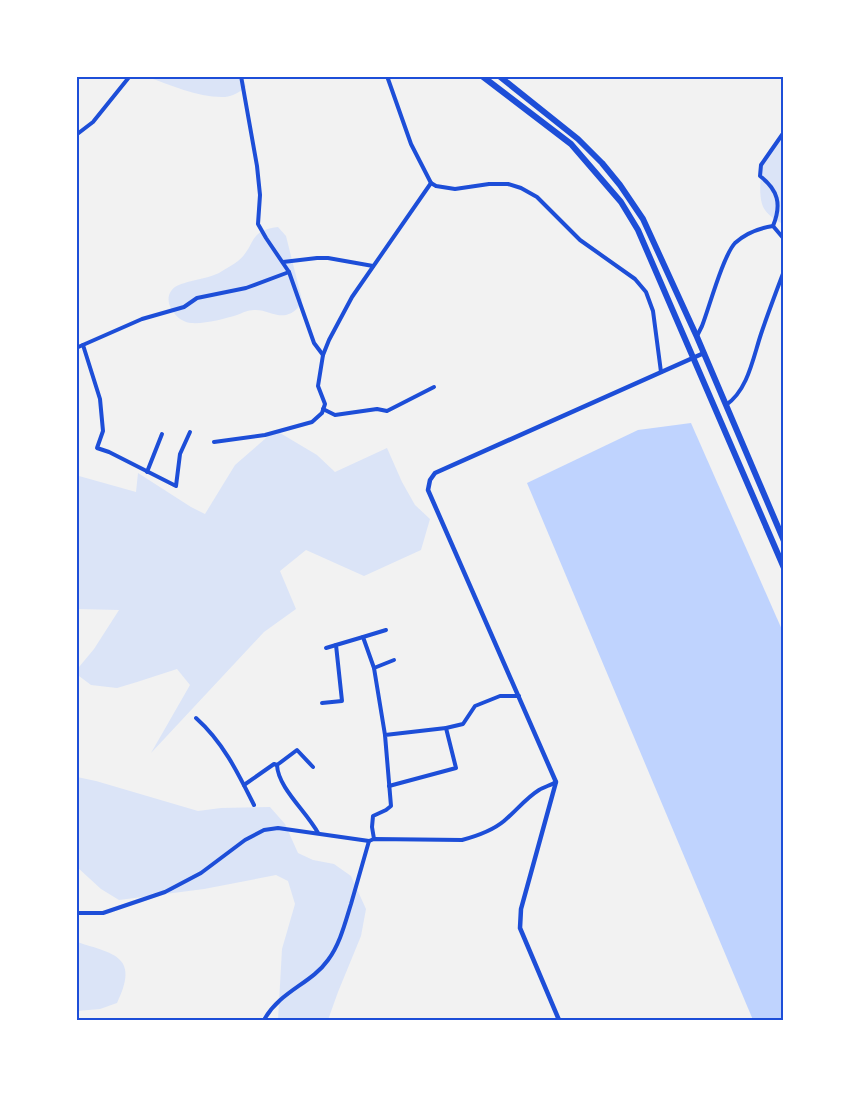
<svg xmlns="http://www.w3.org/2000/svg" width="860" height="1097" font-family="'Golos Text',sans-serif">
<rect width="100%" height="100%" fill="#f2f2f2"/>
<g fill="#dbe4f7">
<path d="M 147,77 L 243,77 L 246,87 C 240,92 233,96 225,97 C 198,98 172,85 147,77 Z"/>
<path d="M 783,139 L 783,224 C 777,221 769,216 765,210 C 756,198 761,162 769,150 C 772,145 778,142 783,139 Z"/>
<path d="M 278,227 L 286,236 L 302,300 C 299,308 294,313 286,315 C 275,317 265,309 254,310 C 248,310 242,313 237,315 C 223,319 206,324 191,323 C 176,322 159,299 175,287 C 184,281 207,279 219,273 C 225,269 233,265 238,261 C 257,245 247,231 278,227 Z"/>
<polygon points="275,430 317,455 335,472 387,448 402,482 415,505 430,519 421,550 364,576 306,550 280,571 296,609 264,632 151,753 190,685 177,669 137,682 117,688 91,685 79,676 79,667 94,649 119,610 77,609 76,485 79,484 79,476 136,492 138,473 191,507 205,514 235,465"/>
<polygon points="77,777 96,781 198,811 221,808 270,807 285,824 298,853 313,860 334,864 351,876 366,909 361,936 338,992 328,1020 278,1020 282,949 295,904 288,881 276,875 204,889 119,900 101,889 77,867"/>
<path d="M 77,942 C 114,954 140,956 117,1003 L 100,1009 L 77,1011 Z"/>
</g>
<polygon fill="#bfd3fe" points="691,423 783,632 783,1020 753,1020 527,483 638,430"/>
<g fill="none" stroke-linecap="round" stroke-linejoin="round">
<g stroke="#1d4ed8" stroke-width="4">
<polyline points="241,76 257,166 260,195 258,224 266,238 289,272 314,343 323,355"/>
<polyline points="387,76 411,144 431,183 436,186 455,189 489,184 508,184 521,188 537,197 580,240 635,279 646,292 653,311 661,372"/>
<polyline points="76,135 93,122 130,76"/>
<polyline points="773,226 784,239"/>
<polyline points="283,262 317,258 328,258 373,266"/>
<path d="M 697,336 L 702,326 C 709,308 723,256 735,243 C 745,234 760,228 773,226 C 782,204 778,190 760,176 L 761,165 L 784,132"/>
<polyline points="83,345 100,399 103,431 97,448 109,452 176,486 180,454 190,432"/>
<polyline points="76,348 142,319 184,307 197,298 246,288 289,272"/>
<path d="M 726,405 C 748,390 753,358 761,334 C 768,313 776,292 784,271"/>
<polyline points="323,409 335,415 377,409 387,411 434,387"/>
<polyline points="214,442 265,435 312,422 322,413 325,404 318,386 323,355 329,340 352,297 431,183"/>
<polyline points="147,472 162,434"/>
<polyline points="326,648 336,645"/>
<polyline points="374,668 394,660"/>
<polyline points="322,703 342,701 336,645 363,637"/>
<path d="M 196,718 C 223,742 238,773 254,805"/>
<polyline points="385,735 374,668 363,637 386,630"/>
<path d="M 313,767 L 297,750 L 277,765 C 278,788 307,812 318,833"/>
<polyline points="244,785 274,764 277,765"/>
<polyline points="389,786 456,768 446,728"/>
<polyline points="374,839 372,827 373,816 386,810 391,806 385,735 446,728 463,724 475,706 500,696 519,696"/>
<path d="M 76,913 L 103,913 L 165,892 L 201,873 L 245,840 L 264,830 L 278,828 L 369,841 L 374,839 L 462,840 C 477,836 492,831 504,821 C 516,811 526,798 539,790 C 544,787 551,785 556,782"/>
<path d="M 264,1020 C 280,991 311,984 328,960 C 340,944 345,923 351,904 C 357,883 363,862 369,841"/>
</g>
<polyline stroke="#1d4ed8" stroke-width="4.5" points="559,1020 520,928 521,909 556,782 428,490 430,480 435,473 704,353"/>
<g stroke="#1d4ed8" stroke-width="6">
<polyline points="482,76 571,144 621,202 638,230 784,568"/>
<polyline points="499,76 578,139 602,163 620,185 643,219 697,337 784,541"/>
</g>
</g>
<rect width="860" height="1097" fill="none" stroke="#ffffff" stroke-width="156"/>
<rect x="78" y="78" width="704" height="941" fill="none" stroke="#1d4ed8" stroke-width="2"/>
</svg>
